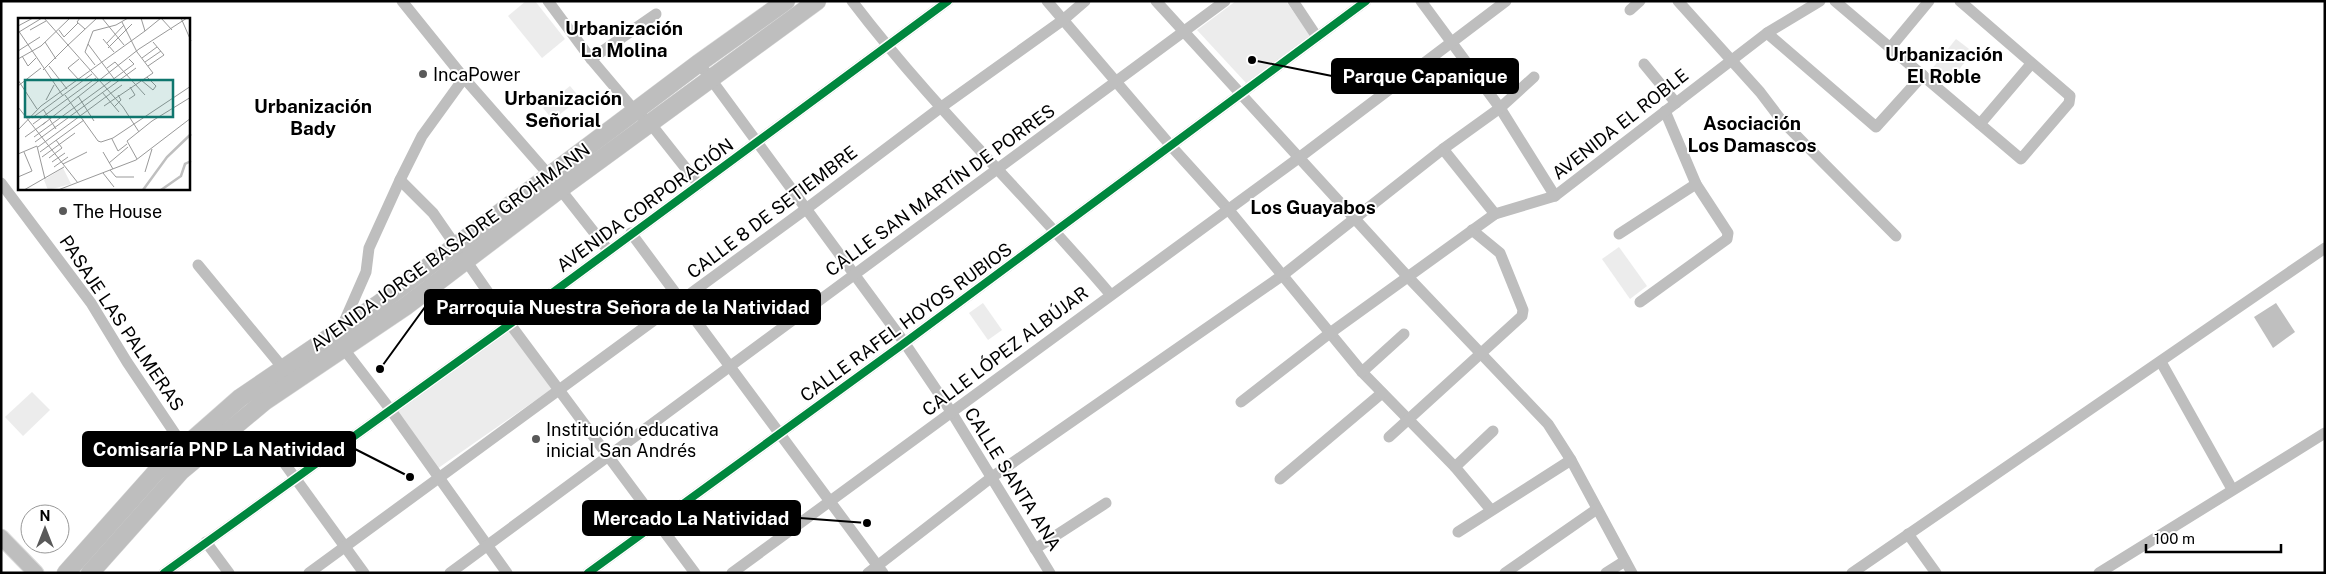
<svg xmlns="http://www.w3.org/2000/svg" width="2326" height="574" font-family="'Public Sans',sans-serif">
<rect width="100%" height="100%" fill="#fff"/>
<g fill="#ececec">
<polygon points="526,1 535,1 565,39 542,58 508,16"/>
<polygon points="1236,1 1286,1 1311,37 1247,84 1197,30"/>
<polygon points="1956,39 1973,52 1948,83 1931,70"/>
<polygon points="570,86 580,98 553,120 543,108"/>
<polygon points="1619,247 1647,286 1630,299 1602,259"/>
<polygon points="983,303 1002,330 988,340 969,313"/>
<polygon points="511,329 553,388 434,471 394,413"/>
<polygon points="32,392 50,410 23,436 5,417"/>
</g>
<polygon fill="#bfbfbf" points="2276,303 2295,332 2273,348 2254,317"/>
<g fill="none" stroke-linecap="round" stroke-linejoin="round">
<defs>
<polyline id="major" points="1,537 36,573"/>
<g id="highway">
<polyline points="66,573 156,472 240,398 380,303 699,63 786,1"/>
<polyline points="90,573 181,471 265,401 406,306 560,189 817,1"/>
</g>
</defs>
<use href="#major" stroke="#dbdbdb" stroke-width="17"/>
<use href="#highway" stroke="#dbdbdb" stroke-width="19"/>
<g stroke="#bebebe" stroke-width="11">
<polyline points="402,1 464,78 549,175 608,250"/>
<polyline points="548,1 591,59 635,111 650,123 699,185"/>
<path d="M 852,1 C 931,105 1026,195 1110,294"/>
<polyline points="1047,1 1171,146 1228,209 1362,372 1455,467 1491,510"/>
<polyline points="1156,1 1408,277 1548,424 1571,460 1632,573"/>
<polyline points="1293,1 1317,37"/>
<polyline points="1421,1 1500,108 1555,196"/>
<polyline points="1678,1 1760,92 1782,121 1896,236"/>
<polyline points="1835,1 2021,159 2069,103 2070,96 1960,1"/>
<polyline points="1630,10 1640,1"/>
<polyline points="1767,33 1876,127 1923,75"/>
<polyline points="1890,48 1929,1"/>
<polyline points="591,59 656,14"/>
<polyline points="699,63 904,342 952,413 1050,573"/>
<polyline points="1644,64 1676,103"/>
<polyline points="1980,124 2031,64"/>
<polyline points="1443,149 1495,214"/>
<polyline points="400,180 433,213 510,324 695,573"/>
<polyline points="1,183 91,303 127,362 188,453"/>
<polyline points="631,233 883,573"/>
<polyline points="1619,234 1696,184"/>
<polyline points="198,265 283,368"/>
<polyline points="1640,302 1727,239 1728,233 1696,184 1665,111"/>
<polyline points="341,329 366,272 369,248 400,180 422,136 464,78"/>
<polyline points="340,344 390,409 507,573"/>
<polyline points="2161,362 2232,489"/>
<polyline points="1362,372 1404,334"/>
<polyline points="1241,402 1330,333 1495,214 1555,196 1767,33 1820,1"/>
<polyline points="1389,437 1522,316 1523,310 1500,253 1472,230"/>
<polyline points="277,453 364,573"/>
<polyline points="1455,467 1493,431"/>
<polyline points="1280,479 1382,393"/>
<polyline points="1458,532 1571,460"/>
<polyline points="1908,534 1936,573"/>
<polyline points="206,542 229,573"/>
<polyline points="1035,549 1106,503"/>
<polyline points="164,573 510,324 948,1"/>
<polyline points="309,573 806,209 940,108 1063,20 1085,1"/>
<polyline points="450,573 1225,1"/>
<polyline points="588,573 899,347 1366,1"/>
<polyline points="732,573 1300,157 1506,1"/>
<polyline points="868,573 992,477 1283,275 1443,149 1500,108 1534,77"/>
<polyline points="1505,573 1597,509"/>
<polyline points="1606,573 1625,561"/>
<polyline points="1852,573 2325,248"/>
<polyline points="2099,573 2325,433"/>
</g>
<use href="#major" stroke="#bebebe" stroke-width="15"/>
<use href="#highway" stroke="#bebebe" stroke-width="18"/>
<defs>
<g id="cycleway">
<polyline points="164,573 510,324 948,1"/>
<polyline points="588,573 899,347 1366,1"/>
</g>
</defs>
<use href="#cycleway" stroke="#fff" stroke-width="11"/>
<use href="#cycleway" stroke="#00873e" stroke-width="8"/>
</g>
<g fill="#595959" stroke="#fff" stroke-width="2">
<circle cx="423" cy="74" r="5"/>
<circle cx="63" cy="211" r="5"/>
<circle cx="536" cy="439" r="5"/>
</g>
<g text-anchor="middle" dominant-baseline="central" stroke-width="4" stroke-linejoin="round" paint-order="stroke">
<g font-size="18" fill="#000" stroke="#fff" text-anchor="start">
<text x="433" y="74">IncaPower</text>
<text x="73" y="211">The House</text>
<text x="546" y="429">Institución educativa<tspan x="546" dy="21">inicial San Andrés</tspan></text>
</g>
<g font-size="18" fill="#000" stroke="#fff">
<text transform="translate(1620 124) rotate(-38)">AVENIDA EL ROBLE</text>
<text transform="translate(940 190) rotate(-36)">CALLE SAN MARTÍN DE PORRES</text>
<text transform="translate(645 205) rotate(-36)">AVENIDA CORPORACIÓN</text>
<text transform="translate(772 212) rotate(-37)">CALLE 8 DE SETIEMBRE</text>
<text transform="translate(450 247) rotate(-36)">AVENIDA JORGE BASADRE GROHMANN</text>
<text transform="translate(906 322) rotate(-36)">CALLE RAFEL HOYOS RUBIOS</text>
<text transform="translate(122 323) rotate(56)">PASAJE LAS PALMERAS</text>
<text transform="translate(1005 351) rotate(-37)">CALLE LÓPEZ ALBÚJAR</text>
<text transform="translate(1013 479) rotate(58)">CALLE SANTA ANA</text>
</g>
<g font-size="19" font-weight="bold" fill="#000" stroke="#fff">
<text x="624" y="28">Urbanización<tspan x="624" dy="22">La Molina</tspan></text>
<text x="1944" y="54">Urbanización<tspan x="1944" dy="22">El Roble</tspan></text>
<text x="563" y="98">Urbanización<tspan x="563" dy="22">Señorial</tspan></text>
<text x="313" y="106">Urbanización<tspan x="313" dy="22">Bady</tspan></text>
<text x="1752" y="123">Asociación<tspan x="1752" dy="22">Los Damascos</tspan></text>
<text x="1313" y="207">Los Guayabos</text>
</g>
</g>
<g transform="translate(18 18)">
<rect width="172" height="172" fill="#fff"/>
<path d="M 45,150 L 53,166 L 30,172 L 26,162 Z" fill="#ececec"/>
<path fill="none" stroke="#bfbfbf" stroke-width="2.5" d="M 125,172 L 149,139 L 173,116M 143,172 L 163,158 L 167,146 L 173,143"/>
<path fill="none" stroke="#999" stroke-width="1" d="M 26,0 L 105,89 L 121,114M 62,0 L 59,4 L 67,11M 84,0 L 106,27M 143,0 L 154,12M 163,0 L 173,23M 104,4 L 119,34 L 135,55M 0,8 L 15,0M 0,12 L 45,78M 12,12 L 28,3M 41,12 L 46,19 L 60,5M 75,13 L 67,34 L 77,47M 75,13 L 98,7 L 110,0M 127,13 L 143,0M 1,14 L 24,0M 85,21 L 96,34M 27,24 L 38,41M 89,25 L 106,7M 70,26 L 97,62M 49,28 L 79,0M 90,30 L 114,6M 0,33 L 22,19M 4,38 L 10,48 L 18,40M 124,40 L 139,29M 0,41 L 23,28 L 52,0M 127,44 L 143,33M 31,48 L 49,71M 130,48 L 146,37 L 135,24M 89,50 L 97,44 L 127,77M 25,52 L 49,28M 0,62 L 19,91M 61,62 L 50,50 L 61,41M 123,62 L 135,72 L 138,68 L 129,59M 0,68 L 23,50M 84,74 L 101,94M 47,77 L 80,123 L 83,124 L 95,120 L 173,68M 60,78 L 76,103M 111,81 L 117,77 L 112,69M 28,82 L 36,67M 86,88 L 135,55M 0,89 L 60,165M 96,89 L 103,82 L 100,77M 25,91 L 38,111M 14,100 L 74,56M 28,104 L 121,31 L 169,0M 15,106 L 78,60M 0,112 L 23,88 L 127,13 L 123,0M 7,119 L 28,104 L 24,107M 16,119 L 116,46 L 111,41M 94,121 L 100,133 L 109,126M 17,124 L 118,50M 19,128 L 27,161M 20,129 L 104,67M 22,134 L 66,102M 85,134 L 95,151M 0,136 L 19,128M 24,139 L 57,115M 31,140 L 44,130 L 38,122M 119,141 L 109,123 L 134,103 L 173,79M 34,144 L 47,135M 91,145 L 110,129M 45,146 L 69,134M 36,149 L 50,139M 92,152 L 98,159 L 116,159M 127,154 L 134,131M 85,155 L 96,169M 0,159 L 14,153 L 6,134M 6,172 L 46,149M 40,172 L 118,142 L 173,100"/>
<path fill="#0f766e" fill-opacity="0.15" stroke="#0f766e" stroke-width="2.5" d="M 7,62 L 155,62 L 155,99 L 7,99 Z"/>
<rect width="172" height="172" fill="none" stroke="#000" stroke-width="2.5"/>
</g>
<path fill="none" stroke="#000" stroke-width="2" d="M1252 60L1332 76M380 369L425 307M410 477L355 449M867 523L800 518"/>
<g fill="#000" stroke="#fff" stroke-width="2">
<circle cx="1252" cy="60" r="5"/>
<circle cx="380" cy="369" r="5"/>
<circle cx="410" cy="477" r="5"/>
<circle cx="867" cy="523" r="5"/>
</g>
<g fill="#000" stroke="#000" stroke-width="2">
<rect x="1332" y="59" width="186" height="34" rx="5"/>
<rect x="425" y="290" width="395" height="34" rx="5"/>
<rect x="83" y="432" width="272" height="34" rx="5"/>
<rect x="583" y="501" width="217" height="34" rx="5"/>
</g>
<g font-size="19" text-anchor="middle" font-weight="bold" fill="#fff">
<text x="1425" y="83">Parque Capanique</text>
<text x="623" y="314">Parroquia Nuestra Señora de la Natividad</text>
<text x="219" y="456">Comisaría PNP La Natividad</text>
<text x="691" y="525">Mercado La Natividad</text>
</g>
<rect width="2326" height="574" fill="none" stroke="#000000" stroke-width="5"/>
<g transform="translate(45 529)"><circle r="24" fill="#ffffff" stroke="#999999"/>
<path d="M0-4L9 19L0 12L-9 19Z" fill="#595959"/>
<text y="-8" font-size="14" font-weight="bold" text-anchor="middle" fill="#000000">N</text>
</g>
<path d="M2146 544v8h135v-8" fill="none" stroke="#000000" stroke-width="2.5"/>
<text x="2154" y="544" font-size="15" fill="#000000" stroke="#ffffff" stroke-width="4" paint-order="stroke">100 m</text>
</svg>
